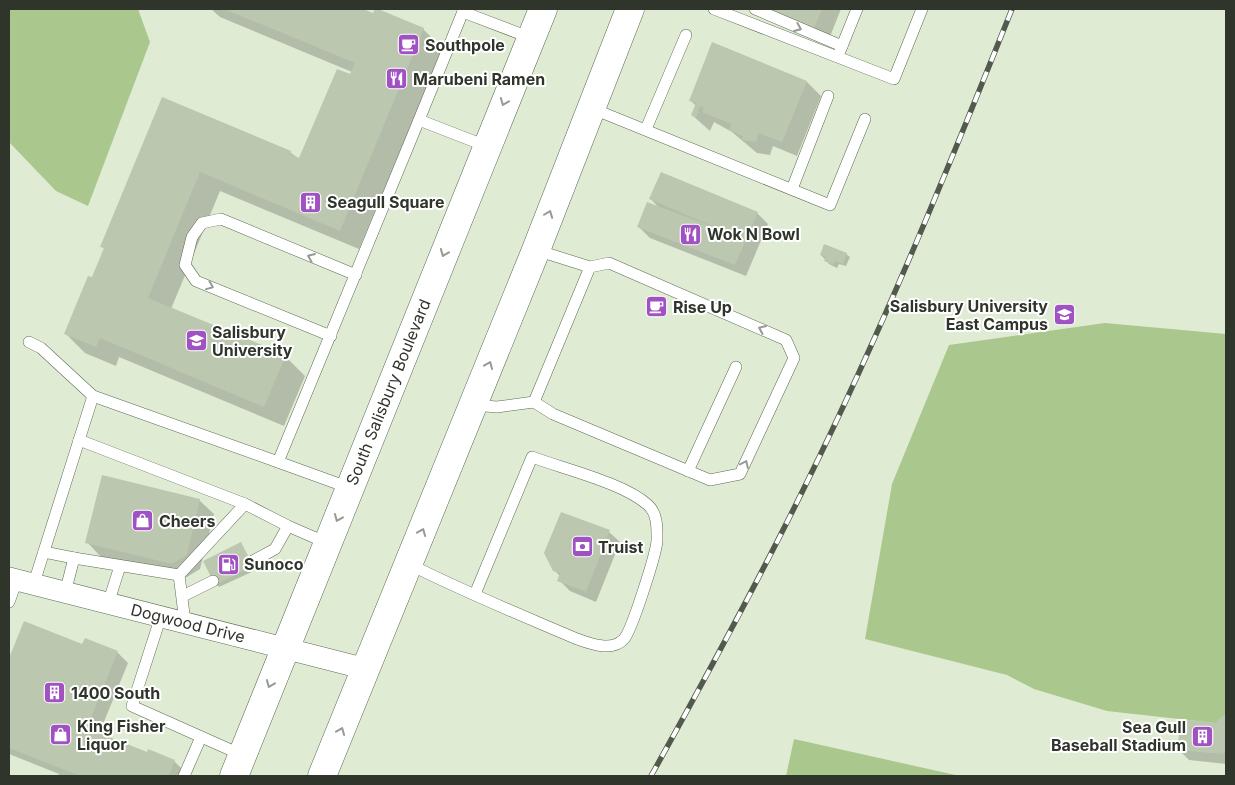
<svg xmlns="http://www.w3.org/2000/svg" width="1235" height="785" font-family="Inter,sans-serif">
<rect width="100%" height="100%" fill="#dfecd3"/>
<g fill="#aac78e">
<polygon points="9,9 138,9 150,42 88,206 56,191 9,142"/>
<polygon points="1105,323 1226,334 1226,714 1215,723 1107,711 1034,689 1007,675 865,639 892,484 949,345"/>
<polygon points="794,739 960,776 786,776"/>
</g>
<g fill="#0003">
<polygon points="211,9 359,9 423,29 443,49 359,249 220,191 171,309 285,356 305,376 284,426 119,357 116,366 85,353 66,334 93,279 105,250 102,246 163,99 290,152 300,160 351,76 352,72 220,17"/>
<polygon points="752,9 841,9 827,44"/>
<polygon points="713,44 807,82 821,96 797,156 773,146 770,155 757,153 732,132 714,122 710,131 692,115 696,106 690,100"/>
<polygon points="651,199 757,213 768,224 746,276 650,238 639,227 659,208"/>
<polygon points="846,254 850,257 846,266 839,264 837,268 829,264 821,255"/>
<polygon points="199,500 214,514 200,569 187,577 101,557 87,542"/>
<polygon points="609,532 620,542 596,602 570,591 559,580 560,576 554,570"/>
<polygon points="241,544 256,570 219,587 216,584"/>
<polygon points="24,623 83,646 117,652 128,663 99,734 148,754 174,761 185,772 183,776 58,776 59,774 9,754 9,661"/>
<polygon points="1226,715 1226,764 1189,760 1178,749"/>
</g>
<g fill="#bbc7af">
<polygon points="224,9 363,9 373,13 375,9 378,9 424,28 340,231 200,172 148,298 286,355 264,407 100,338 96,347 64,334 88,276 92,277 104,248 100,247 162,97 291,151 290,154 299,158 337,69 350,74 355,63"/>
<polygon points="759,9 822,9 813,31"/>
<polygon points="712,42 807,81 782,142 759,133 756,142 741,140 743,136 729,130 731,124 702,112 704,108 700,106 696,118 691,115 696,103 689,101"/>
<polygon points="661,172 758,212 735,265 637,227 647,202 724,231 649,199"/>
<polygon points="824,244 847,253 843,264 835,261 834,265 824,261 826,257 820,255"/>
<polygon points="102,475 200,499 187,555 172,564 85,543"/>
<polygon points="561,512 610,530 586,592 557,581 560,573 553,571 544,553"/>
<polygon points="241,542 253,566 215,585 203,561"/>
<polygon points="24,621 82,644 85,638 118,651 87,728 147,752 148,749 175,760 169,776 80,776 9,748 9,658"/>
<polygon points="1226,714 1226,751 1222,754 1177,750 1181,719 1215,723"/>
</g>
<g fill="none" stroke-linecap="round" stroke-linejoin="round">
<defs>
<g id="lane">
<polyline points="714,9 894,79 922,9"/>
<polyline points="755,9 842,46"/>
<polyline points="463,12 531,38"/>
<polyline points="840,51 857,9"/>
<polyline points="591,108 830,205 865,119"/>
<polyline points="419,120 464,9"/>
<polyline points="646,129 686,35"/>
<polyline points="792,189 828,96"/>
<polyline points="536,250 590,267 609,263 786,340 794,358 740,474 710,480 553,414 534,402 590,267"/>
<polyline points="331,336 196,281 185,265 192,237 202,223 221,219 356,275"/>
<polyline points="29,342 41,348 93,396"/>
<polyline points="473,405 497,407 534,402"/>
<polyline points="79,440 245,504 288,526 327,543"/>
<polyline points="278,462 350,488"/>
<polyline points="688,471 736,367"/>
<polyline points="44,552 74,558"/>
<polyline points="251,562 275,549 288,526"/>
<path d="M 409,564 C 464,592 521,615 577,639 C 591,644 612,652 624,639 C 632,630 656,554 657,541 C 657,529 658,514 648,505 C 624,483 564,469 532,457 L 475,594"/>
<polyline points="179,575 185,622"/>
<polyline points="33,586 93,396 278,462 419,120 486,146"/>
<polyline points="65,593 74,558 179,575 245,504"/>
<polyline points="183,596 213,581"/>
<polyline points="9,602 17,580"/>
<polyline points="108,604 120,566"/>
<polyline points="161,616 132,706 242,755"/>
<polyline points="184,776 201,737"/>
</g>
<polyline id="street" points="9,578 366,669"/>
<g id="primary">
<polyline points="234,776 543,9"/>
<polyline points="322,776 536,250 630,9"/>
</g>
</defs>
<use href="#lane" stroke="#5e6954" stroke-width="12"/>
<use href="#street" stroke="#5e6954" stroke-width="22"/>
<use href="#primary" stroke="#5e6954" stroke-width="29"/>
<use href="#lane" stroke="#fff" stroke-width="11"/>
<use href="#street" stroke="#fff" stroke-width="21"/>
<use href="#primary" stroke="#fff" stroke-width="28"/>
<defs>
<path id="rail" d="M 651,776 C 705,679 758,582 807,482 C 883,328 948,169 1012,9"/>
</defs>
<use href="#rail" stroke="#52594d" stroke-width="5.5"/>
<use href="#rail" stroke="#fff" stroke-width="4" stroke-dasharray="11" stroke-linecap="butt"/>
</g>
<defs><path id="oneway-chevron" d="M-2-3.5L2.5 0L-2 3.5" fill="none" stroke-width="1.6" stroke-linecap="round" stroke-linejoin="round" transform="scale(1.25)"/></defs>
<g stroke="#989a96">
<use href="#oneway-chevron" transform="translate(798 28) rotate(23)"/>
<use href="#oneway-chevron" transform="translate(504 102) rotate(112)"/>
<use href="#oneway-chevron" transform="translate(549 214) rotate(-69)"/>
<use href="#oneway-chevron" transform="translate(444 253) rotate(112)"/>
<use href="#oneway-chevron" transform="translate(311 257) rotate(-157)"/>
<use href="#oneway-chevron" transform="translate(210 286) rotate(22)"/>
<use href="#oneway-chevron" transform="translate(762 329) rotate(-156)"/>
<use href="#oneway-chevron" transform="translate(489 365) rotate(-68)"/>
<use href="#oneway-chevron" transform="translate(745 464) rotate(-65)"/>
<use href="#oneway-chevron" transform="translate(338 518) rotate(113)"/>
<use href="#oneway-chevron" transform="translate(422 532) rotate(-68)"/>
<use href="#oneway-chevron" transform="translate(270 684) rotate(112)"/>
<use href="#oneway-chevron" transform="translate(341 731) rotate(-68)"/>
</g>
<defs>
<symbol id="cafe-square" viewBox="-11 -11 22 22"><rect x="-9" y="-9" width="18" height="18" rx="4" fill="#a052c3" stroke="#fff"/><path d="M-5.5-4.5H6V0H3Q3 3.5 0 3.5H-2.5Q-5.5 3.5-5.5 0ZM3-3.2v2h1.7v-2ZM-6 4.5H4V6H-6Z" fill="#fff"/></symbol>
<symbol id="restaurant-square" viewBox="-11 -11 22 22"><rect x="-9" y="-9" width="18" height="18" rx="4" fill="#a052c3" stroke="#fff"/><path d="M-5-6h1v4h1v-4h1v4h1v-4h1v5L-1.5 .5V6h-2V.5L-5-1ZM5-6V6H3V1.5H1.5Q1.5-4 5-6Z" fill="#fff"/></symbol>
<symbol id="building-square" viewBox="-11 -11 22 22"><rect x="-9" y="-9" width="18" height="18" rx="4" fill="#a052c3" stroke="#fff"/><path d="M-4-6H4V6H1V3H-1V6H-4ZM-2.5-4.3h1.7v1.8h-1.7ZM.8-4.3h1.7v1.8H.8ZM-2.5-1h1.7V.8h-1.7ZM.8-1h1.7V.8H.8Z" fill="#fff"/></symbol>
<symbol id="university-square" viewBox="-11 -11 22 22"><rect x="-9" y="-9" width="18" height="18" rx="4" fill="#a052c3" stroke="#fff"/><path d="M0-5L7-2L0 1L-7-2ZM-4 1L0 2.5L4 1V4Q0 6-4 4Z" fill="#fff"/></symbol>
<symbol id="shop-square" viewBox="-11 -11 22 22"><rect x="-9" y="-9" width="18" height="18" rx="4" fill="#a052c3" stroke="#fff"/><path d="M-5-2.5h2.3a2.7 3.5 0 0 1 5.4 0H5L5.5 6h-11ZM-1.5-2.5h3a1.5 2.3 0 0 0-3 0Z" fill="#fff"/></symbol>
<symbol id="bank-square" viewBox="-11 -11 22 22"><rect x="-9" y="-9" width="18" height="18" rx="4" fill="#a052c3" stroke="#fff"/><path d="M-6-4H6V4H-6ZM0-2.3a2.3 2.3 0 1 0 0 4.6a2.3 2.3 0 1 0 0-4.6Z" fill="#fff"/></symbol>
<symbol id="fuel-square" viewBox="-11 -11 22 22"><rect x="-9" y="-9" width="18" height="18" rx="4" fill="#a052c3" stroke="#fff"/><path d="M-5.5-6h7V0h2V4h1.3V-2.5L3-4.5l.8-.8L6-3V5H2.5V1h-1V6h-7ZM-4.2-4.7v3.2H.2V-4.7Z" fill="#fff"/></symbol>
</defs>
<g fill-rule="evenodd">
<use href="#cafe-square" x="396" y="32" width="25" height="25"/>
<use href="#restaurant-square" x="384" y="66" width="25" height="25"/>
<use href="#building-square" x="298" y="190" width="25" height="25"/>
<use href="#restaurant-square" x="678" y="222" width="25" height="25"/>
<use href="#cafe-square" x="644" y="294" width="25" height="25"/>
<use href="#university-square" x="1052" y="302" width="25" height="25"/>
<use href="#university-square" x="184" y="328" width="25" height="25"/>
<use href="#shop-square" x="130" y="508" width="25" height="25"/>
<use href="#bank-square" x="570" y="534" width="25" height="25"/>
<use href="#fuel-square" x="216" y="552" width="25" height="25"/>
<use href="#building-square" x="42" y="680" width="25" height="25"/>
<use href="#shop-square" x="48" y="722" width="25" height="25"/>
<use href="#building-square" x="1190" y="724" width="25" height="25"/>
</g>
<g text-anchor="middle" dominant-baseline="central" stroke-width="4" stroke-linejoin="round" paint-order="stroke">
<g font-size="16" font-weight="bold" fill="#30352c" stroke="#fff" text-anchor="start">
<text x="425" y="45">Southpole</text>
<text x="413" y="79">Marubeni Ramen</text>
<text x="327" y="202">Seagull Square</text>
<text x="707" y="234">Wok N Bowl</text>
<text x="1048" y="306" text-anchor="end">Salisbury University<tspan x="1048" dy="18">East Campus</tspan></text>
<text x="673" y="307">Rise Up</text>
<text x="212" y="332">Salisbury<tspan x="212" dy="18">University</tspan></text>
<text x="159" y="521">Cheers</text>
<text x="598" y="547">Truist</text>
<text x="244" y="564">Sunoco</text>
<text x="71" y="693">1400 South</text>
<text x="77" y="726">King Fisher<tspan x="77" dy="18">Liquor</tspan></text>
<text x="1186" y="727" text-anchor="end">Sea Gull<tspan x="1186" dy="18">Baseball Stadium</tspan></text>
</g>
<g font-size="16" fill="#30352c" stroke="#fff">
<text transform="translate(388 392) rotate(-68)">South Salisbury Boulevard</text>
<text transform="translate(188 623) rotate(14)">Dogwood Drive</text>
</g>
</g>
<rect width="1235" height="785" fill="none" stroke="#30352c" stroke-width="20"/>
</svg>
